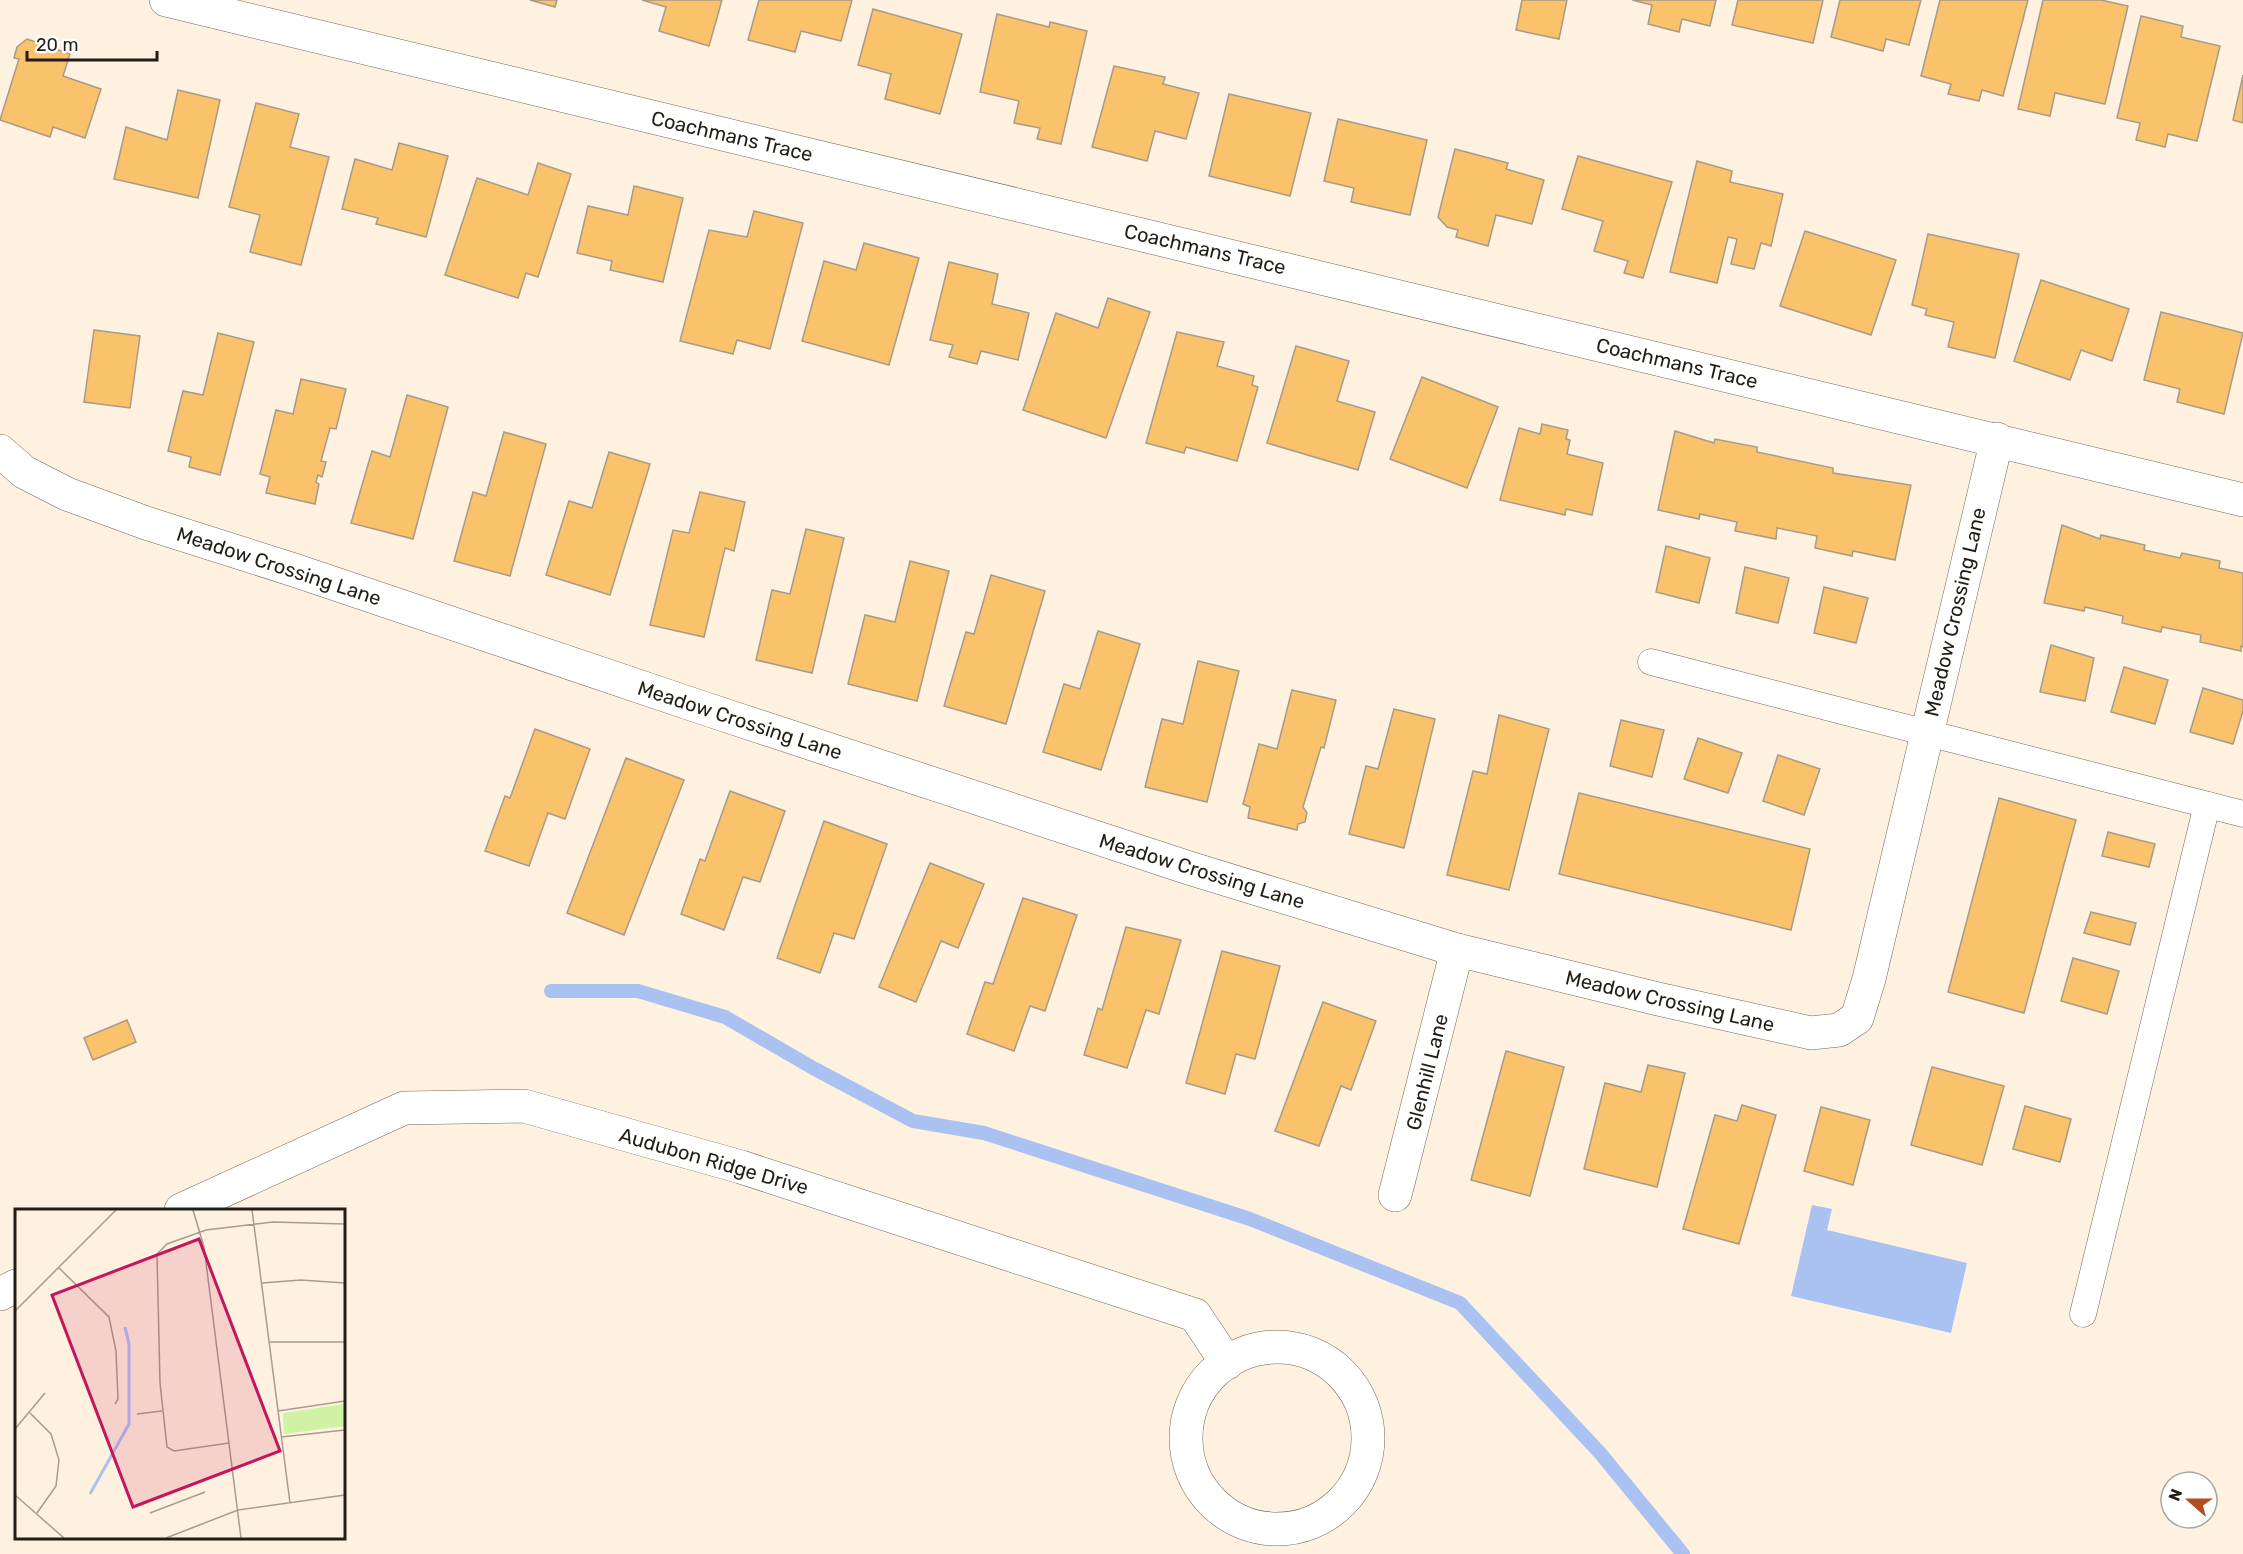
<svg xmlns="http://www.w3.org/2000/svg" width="2243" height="1554" font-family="Rubik,sans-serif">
<rect width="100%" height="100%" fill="#fff1df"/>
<polygon fill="#aac2f2" points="1812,1205 1832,1209 1827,1230 1967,1263 1951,1333 1791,1296"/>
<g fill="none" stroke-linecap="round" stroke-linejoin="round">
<polyline stroke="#aac2f2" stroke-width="14" points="551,991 638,991 725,1017 813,1068 913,1121 984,1133 1250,1219 1460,1303 1600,1453 1683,1554"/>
</g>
<g fill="#f9c26b" stroke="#a79b8a" stroke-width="1.5">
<polygon points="530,0 557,0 555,7"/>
<polygon points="642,0 722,0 709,46 659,31 666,7"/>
<polygon points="759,0 852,0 841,41 801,31 795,52 748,40"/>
<polygon points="1522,0 1567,0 1559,39 1516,30"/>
<polygon points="1632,0 1716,0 1710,26 1682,19 1679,32 1648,24 1652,5"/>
<polygon points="1738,0 1823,0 1813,43 1732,25"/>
<polygon points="1840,0 1921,0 1909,45 1886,39 1883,51 1831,37"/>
<polygon points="1940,0 2028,0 2003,96 1982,90 1979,101 1948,94 1951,84 1921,76"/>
<polygon points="2043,0 2101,0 2128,6 2105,104 2055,93 2050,116 2018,109"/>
<polygon points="873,9 962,34 940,114 885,99 891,74 858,65"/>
<polygon points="997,14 1049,27 1050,22 1087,31 1061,144 1037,139 1040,128 1014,123 1019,101 980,92"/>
<polygon points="2141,16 2183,26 2181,37 2220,46 2197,141 2168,134 2165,147 2136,140 2140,123 2117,118"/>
<polygon points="27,39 70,54 63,76 101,89 85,138 53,127 50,137 0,120 18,62 19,59 14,58 17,47"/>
<polygon points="1114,66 1165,77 1163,84 1199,93 1186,139 1155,131 1147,161 1092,147"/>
<polygon points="2243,75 2243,123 2233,120"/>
<polygon points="178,90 220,100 198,198 114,179 126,127 167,140"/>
<polygon points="1229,94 1311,113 1290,196 1209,176"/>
<polygon points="256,103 299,114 290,147 329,157 301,265 250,252 260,215 229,207"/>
<polygon points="1338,119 1427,140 1410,215 1351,202 1354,188 1324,181"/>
<polygon points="399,143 448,156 426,237 376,224 378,218 342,209 355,159 392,170"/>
<polygon points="1455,149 1508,163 1506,169 1544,180 1532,224 1496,215 1488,246 1456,237 1458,230 1447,227 1438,217"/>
<polygon points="1578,156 1672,182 1643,278 1624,273 1628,261 1594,251 1603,221 1562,209"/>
<polygon points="1697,161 1732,171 1730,182 1783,194 1771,246 1761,243 1754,269 1731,264 1737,239 1728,237 1717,283 1670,272"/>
<polygon points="538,163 571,174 538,277 526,273 518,298 445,275 477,178 528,195"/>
<polygon points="634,186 683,198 663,282 610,270 612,261 577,253 588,206 628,215"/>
<polygon points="754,211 803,223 770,349 737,340 733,354 680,341 709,230 747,237"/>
<polygon points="1805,231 1896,260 1871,335 1780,306"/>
<polygon points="1928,234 2019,254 1995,358 1948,347 1954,322 1925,315 1927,309 1912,305"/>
<polygon points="864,243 919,258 889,365 802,341 824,261 856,270"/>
<polygon points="949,262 998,274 992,304 1029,313 1018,360 981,351 977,364 949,357 953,345 930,340"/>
<polygon points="2041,280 2129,309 2112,361 2081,350 2070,380 2014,361"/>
<polygon points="1108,298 1150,312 1106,438 1023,410 1056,313 1098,328"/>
<polygon points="2161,312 2243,333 2224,414 2177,402 2180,389 2144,380"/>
<polygon points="94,330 140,336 130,408 84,402"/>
<polygon points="1177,332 1224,342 1217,366 1254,376 1252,385 1258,387 1237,461 1186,447 1184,453 1146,443"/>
<polygon points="218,333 254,342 220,475 189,467 191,457 168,451 183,391 203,395"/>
<polygon points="1296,346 1349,361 1337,401 1375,412 1358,470 1267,443"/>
<polygon points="1422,377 1498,407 1467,488 1390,459"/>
<polygon points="301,379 346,389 336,429 330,428 321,461 326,462 322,477 318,475 316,482 319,484 315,504 266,493 270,477 260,474 276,410 293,414"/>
<polygon points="407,395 448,407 413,539 351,523 372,451 390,457"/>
<polygon points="1542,424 1568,430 1566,439 1570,440 1567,454 1603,463 1592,515 1566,509 1565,515 1500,500 1519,428 1540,434"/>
<polygon points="1675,431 1714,443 1715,439 1757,447 1757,452 1833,468 1833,473 1911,485 1895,560 1853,551 1852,556 1815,548 1817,536 1777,528 1776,539 1735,531 1737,522 1700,514 1699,519 1658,510"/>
<polygon points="504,432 546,444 510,576 454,561 473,492 486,496"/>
<polygon points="609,452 650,464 610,595 546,575 569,501 592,508"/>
<polygon points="700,492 745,502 734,551 725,548 704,637 650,625 673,530 689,533"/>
<polygon points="2062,525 2100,539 2101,535 2145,545 2144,550 2180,558 2182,553 2220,561 2219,568 2243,573 2243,647 2241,646 2241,651 2200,642 2201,635 2162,627 2161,632 2122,623 2123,616 2085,607 2084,611 2044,603"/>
<polygon points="806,529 844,538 812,673 756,660 772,590 790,594"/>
<polygon points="1666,546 1710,558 1699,603 1656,592"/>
<polygon points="910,561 949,571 917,701 848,684 865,615 895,622"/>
<polygon points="1745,567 1789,578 1778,623 1736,613"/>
<polygon points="991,575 1045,591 1006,724 944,706 966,632 974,634"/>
<polygon points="1824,587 1868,598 1856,643 1814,633"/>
<polygon points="1098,631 1140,644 1101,770 1043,752 1064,684 1080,689"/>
<polygon points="2051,645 2094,658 2085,701 2040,692"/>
<polygon points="1198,661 1239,671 1207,802 1145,787 1162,719 1183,724"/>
<polygon points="2124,667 2168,680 2155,724 2111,712"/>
<polygon points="2203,688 2243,700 2243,711 2233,744 2190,732"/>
<polygon points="1292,690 1336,700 1324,748 1321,747 1303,807 1307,813 1305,822 1298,824 1297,830 1248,818 1250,807 1243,804 1259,744 1277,749"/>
<polygon points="1394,709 1435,719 1404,848 1349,834 1366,766 1378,769"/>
<polygon points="1499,715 1549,729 1509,890 1447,875 1473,771 1487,774"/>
<polygon points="1621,720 1664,730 1652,777 1610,766"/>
<polygon points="535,729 590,749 565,819 548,813 529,866 485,851 505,796 510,798"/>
<polygon points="1698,738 1742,753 1728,793 1684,779"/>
<polygon points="1778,755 1820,769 1804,815 1763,801"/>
<polygon points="626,758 684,780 624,935 567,913"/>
<polygon points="730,791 785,811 760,882 743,877 724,930 681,914 700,859 705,861"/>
<polygon points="1579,793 1810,849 1791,930 1559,874"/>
<polygon points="1999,798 2076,820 2024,1013 1948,992"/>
<polygon points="824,821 887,844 854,939 834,933 820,973 777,958"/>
<polygon points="2108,832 2155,844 2149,867 2102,856"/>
<polygon points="930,863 984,884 958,948 941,941 916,1002 879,987"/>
<polygon points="1023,898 1077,915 1045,1011 1030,1006 1014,1051 967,1034 985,982 993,984"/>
<polygon points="2091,912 2136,923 2130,945 2084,933"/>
<polygon points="1126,927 1181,940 1159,1014 1146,1010 1127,1068 1084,1055 1098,1008 1102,1010"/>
<polygon points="1222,951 1280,966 1255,1059 1236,1054 1225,1094 1186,1083"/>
<polygon points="2073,958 2119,971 2107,1014 2061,1001"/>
<polygon points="1323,1002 1376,1021 1351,1090 1341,1086 1319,1146 1275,1131"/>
<polygon points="127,1020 136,1042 93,1060 84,1038"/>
<polygon points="1506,1051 1564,1067 1530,1196 1471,1180"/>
<polygon points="1648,1065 1685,1073 1657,1187 1584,1169 1605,1083 1641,1092"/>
<polygon points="1932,1067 2004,1086 1982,1165 1911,1145"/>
<polygon points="1742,1105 1776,1115 1739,1244 1683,1229 1715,1115 1737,1121"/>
<polygon points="2025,1106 2071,1119 2060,1162 2013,1149"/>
<polygon points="1821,1107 1870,1120 1853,1185 1804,1171"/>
</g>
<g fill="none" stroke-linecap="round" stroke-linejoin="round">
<defs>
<g id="service">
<polyline points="1651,662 2243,814"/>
<polyline points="2083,1314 2207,805"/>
</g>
<g id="minor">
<polyline points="166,0 2243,500"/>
<polyline points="0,451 24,472 67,494 146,523 294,570 703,708 1189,868 1457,950 1658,999 1811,1033 1839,1030 1857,1018 1869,979 1997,439"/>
<polyline points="1395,1195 1457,950"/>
<polyline points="181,1210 404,1108 524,1106 741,1167 1195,1315 1227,1363"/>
<polyline points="0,1294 16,1286"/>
<circle cx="1277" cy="1438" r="91"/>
</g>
</defs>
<use href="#service" stroke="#746859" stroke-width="27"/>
<use href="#minor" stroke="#746859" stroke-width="34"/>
<use href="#service" stroke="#fff" stroke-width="26"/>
<use href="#minor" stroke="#fff" stroke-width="33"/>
</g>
<g text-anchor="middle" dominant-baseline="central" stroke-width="5" stroke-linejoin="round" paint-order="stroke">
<g font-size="20" fill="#221d17" stroke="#fff">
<text transform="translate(732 136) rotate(13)">Coachmans Trace</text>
<text transform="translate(1205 249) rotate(13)">Coachmans Trace</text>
<text transform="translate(1677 363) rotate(13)">Coachmans Trace</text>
<text transform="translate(279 566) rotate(18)">Meadow Crossing Lane</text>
<text transform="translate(1955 612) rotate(-77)">Meadow Crossing Lane</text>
<text transform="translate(740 720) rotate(18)">Meadow Crossing Lane</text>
<text transform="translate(1202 871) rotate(17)">Meadow Crossing Lane</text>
<text transform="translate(1670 1001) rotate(13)">Meadow Crossing Lane</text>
<text transform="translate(1427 1072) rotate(-76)">Glenhill Lane</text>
<text transform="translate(714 1161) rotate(16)">Audubon Ridge Drive</text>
</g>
</g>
<g transform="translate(15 1209)">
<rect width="330" height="330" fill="#fff1df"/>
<path d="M 330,195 L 330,217 L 269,225 L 268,204 Z" fill="#cff2a4"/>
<path fill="none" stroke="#aac2f2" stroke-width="3" d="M 75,285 L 114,215 L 114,135 L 110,118"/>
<path fill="none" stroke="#a79c8f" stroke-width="1.5" d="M 178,1 L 189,38 L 226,329M 237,1 L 275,294M 43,58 L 94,108 L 101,142 L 103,190 L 100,195M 247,74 L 286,71 L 330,74M 0,102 L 101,1M 254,133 L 330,133M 263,202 L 330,192M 15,204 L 36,225 L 44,251 L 41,277 L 22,304M 122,205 L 147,202M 0,220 L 30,184M 266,228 L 330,221M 214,234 L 159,242 L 152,238 L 145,174 L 142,45 L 152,35 L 191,21 L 258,13 L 330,15M 0,286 L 49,329M 135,304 L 190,283M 151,329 L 223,301 L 330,286"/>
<path fill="#c2185b" fill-opacity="0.15" stroke="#c2185b" stroke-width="3" d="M 184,30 L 265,242 L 118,298 L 37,86 Z"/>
<rect width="330" height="330" fill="none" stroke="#221d17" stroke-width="3"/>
</g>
<g transform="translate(2189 1500) rotate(291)"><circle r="28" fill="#ffffff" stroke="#a7a5a2" stroke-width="1.5"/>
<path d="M0-4.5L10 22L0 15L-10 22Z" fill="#b44e21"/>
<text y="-9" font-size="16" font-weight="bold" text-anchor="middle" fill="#221d17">N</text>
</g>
<path d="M27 51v9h130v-9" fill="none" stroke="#221d17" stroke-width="3"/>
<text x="36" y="51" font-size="18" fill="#221d17" stroke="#ffffff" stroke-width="4.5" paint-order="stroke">20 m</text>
</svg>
